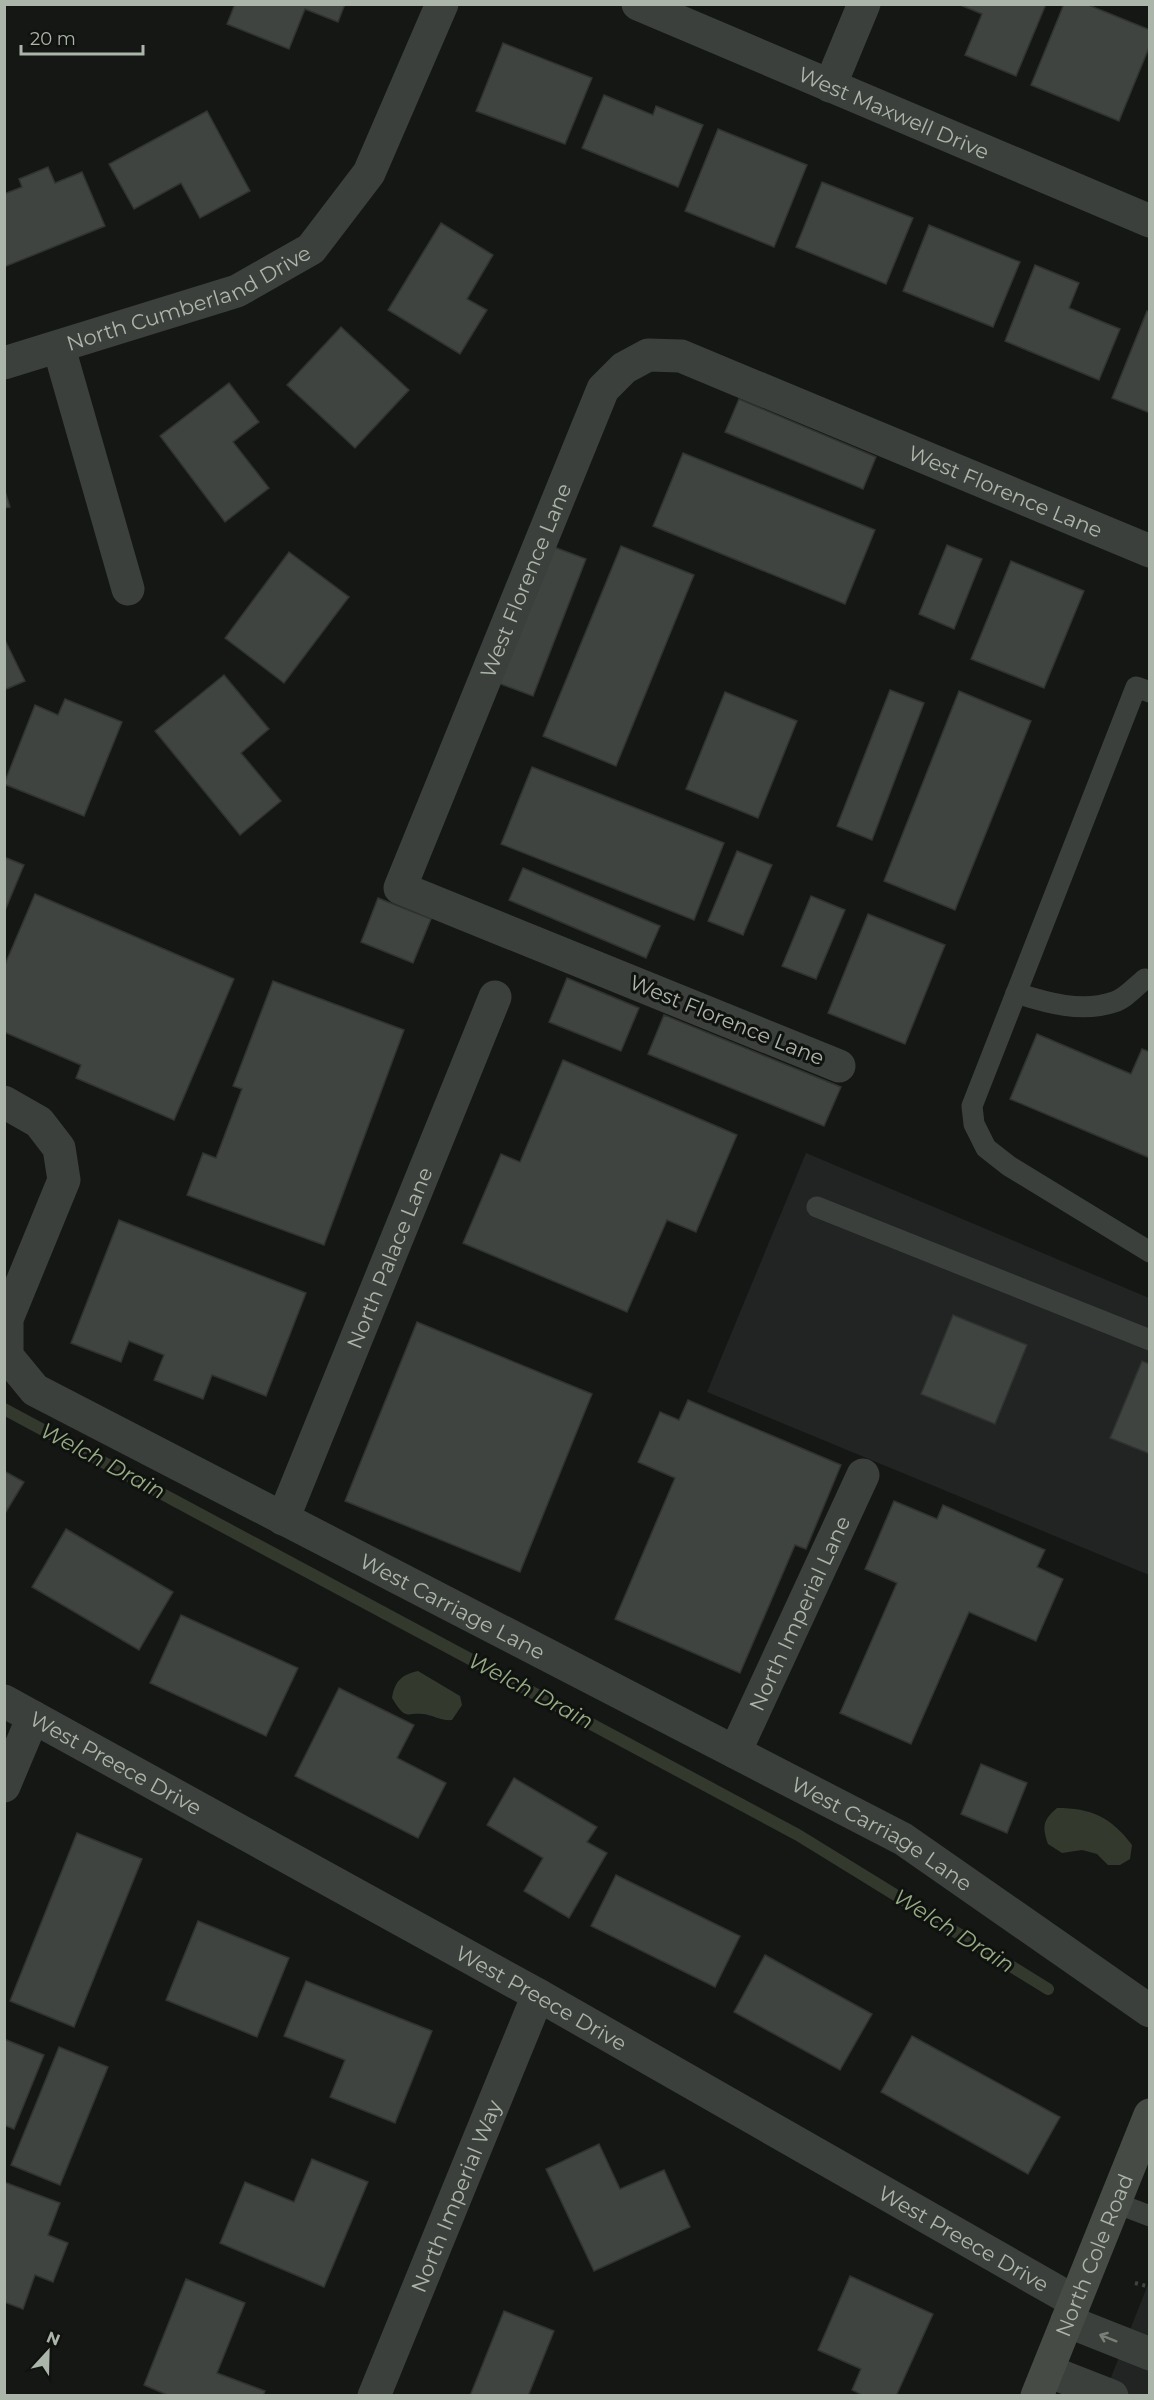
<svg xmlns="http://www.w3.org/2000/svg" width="1154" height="2400" font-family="Montserrat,sans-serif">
<rect width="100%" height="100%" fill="#151715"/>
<g fill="#212422">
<polygon points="806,1153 1149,1298 1149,1575 707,1392"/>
<polygon points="1149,2282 1149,2395 1104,2395"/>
</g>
<g fill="#33392d">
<path d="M 418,1671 L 460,1696 L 462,1705 L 452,1720 C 442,1721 437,1717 428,1715 C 406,1710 408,1724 392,1698 C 395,1681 401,1675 418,1671 Z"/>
<path d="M 1057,1808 C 1091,1808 1111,1817 1132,1845 L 1130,1859 L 1120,1865 L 1108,1865 L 1097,1854 L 1082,1850 L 1062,1853 L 1048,1844 C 1042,1826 1043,1820 1057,1808 Z"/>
</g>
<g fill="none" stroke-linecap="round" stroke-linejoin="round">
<polyline stroke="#33392d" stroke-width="12" points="4,1409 798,1835 1048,1989"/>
</g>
<g fill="#404440" stroke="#303330" stroke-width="1.5">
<polygon points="235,4 345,4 338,22 305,9 289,49 227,24"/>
<polygon points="958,4 1046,4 1016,76 965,55 982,14"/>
<polygon points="1064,4 1086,4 1150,30 1150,45 1119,121 1031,85"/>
<polygon points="503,43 592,78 565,144 476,111"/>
<polygon points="604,95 653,115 656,106 703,125 678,187 582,148"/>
<polygon points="207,111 250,191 200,218 181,183 134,209 109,164"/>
<polygon points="718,129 807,165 774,247 685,211"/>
<polygon points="48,167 55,183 82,172 105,226 4,267 4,194 22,187 19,179"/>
<polygon points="822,182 913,218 886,284 796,247"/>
<polygon points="441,223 493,255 467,299 487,310 460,354 388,310"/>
<polygon points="929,225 1020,262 993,327 903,291"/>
<polygon points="1035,265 1079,283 1069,308 1120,329 1099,380 1005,341"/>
<polygon points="1147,311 1150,312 1150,413 1112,398"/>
<polygon points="341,327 409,390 355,448 287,385"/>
<polygon points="229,383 259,422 233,442 269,488 225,522 160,436"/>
<polygon points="739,399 876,457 863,489 725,432"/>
<polygon points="683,453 875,530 845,604 653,526"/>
<polygon points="4,488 10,507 4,508"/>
<polygon points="947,545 982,559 954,629 919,614"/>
<polygon points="551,546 586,559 533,696 498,683"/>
<polygon points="621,546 694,575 616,766 543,736"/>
<polygon points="289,552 349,597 284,683 225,638"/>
<polygon points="1011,561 1084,591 1044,688 971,659"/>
<polygon points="4,638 25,681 4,690"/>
<polygon points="224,675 269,729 241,753 281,801 240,835 155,731"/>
<polygon points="890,690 924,703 872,840 837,826"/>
<polygon points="959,691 1031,721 955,910 884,881"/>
<polygon points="725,692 797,721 758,818 686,789"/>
<polygon points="65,699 122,722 84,816 4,784 35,705 58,715"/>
<polygon points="532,767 724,843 694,920 501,844"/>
<polygon points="737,851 772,865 743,935 708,921"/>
<polygon points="4,857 24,865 4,913"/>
<polygon points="523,868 660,926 646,958 509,900"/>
<polygon points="35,894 234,979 174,1120 76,1078 81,1065 4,1032 4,967"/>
<polygon points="811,896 845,910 816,979 782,966"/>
<polygon points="378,898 431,919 413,963 361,942"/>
<polygon points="868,914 945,945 905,1044 828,1013"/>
<polygon points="567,978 639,1008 621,1051 549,1022"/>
<polygon points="273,981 404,1030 324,1245 187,1195 203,1153 216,1158 242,1089 233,1086"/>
<polygon points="664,1015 841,1087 824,1126 648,1054"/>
<polygon points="1037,1034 1131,1074 1142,1049 1150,1052 1150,1158 1010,1099"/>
<polygon points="563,1060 737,1135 696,1232 667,1220 627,1312 463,1243 501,1154 520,1162"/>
<polygon points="119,1220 306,1293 266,1396 212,1375 203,1399 154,1380 164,1355 129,1341 121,1362 71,1343"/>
<polygon points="953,1315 1027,1345 995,1424 921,1394"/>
<polygon points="417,1322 592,1394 520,1572 345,1501"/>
<polygon points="1142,1361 1150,1364 1150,1454 1110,1438"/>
<polygon points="688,1400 841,1465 806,1549 795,1545 740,1673 615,1619 675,1478 638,1462 660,1412 679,1420"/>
<polygon points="4,1471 24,1482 4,1515"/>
<polygon points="894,1501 937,1519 943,1505 1045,1550 1037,1567 1063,1579 1036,1641 969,1612 911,1744 840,1713 897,1583 865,1569"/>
<polygon points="66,1529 173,1592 139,1650 32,1587"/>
<polygon points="181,1615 298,1668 266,1736 150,1683"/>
<polygon points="339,1688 414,1725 397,1758 446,1783 418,1838 295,1776"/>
<polygon points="981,1764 1027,1783 1007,1833 961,1814"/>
<polygon points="514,1778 597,1827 587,1842 607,1853 569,1918 524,1891 543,1858 487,1825"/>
<polygon points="77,1833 142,1859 74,2027 10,2001"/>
<polygon points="616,1875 740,1936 715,1987 591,1926"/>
<polygon points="198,1921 289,1958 257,2037 166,2000"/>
<polygon points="765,1955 872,2014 840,2070 734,2012"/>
<polygon points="306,1981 432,2031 395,2123 330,2097 345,2060 284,2036"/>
<polygon points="912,2036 1060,2117 1028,2174 881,2092"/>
<polygon points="4,2039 44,2055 14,2129 4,2125"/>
<polygon points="59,2047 108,2067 60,2185 11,2165"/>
<polygon points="599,2144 620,2189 664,2170 690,2227 594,2271 546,2169"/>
<polygon points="312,2159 368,2182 324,2287 220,2243 245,2182 294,2202"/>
<polygon points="4,2182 60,2203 48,2235 68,2243 53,2282 35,2275 23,2309 4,2302"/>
<polygon points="850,2276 933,2314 896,2396 864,2396 852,2390 861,2369 818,2350"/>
<polygon points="186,2279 245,2303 217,2373 265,2391 263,2396 170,2396 144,2385"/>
<polygon points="504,2311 554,2331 528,2396 470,2396"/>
</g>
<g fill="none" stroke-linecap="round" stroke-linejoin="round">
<polyline stroke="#40443f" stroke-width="4" stroke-dasharray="3 4.5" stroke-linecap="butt" points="1135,2283 1150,2287"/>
<g stroke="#3c403c" stroke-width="21">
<polyline points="1150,692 1136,687 972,1106 974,1124 986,1148 1009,1166 1150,1252"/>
<path d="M 1016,993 C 1047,1003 1082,1013 1114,1002 C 1125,999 1136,986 1145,979"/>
<polyline points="817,1207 1150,1340"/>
<polyline points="1113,2202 1150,2216"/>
</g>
<g stroke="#3c403c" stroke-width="33">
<path id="s1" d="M 638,4 L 1150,221"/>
<polyline points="830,86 864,4"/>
<polyline points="59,348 128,589"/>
<path id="s2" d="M 4,363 L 237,291 L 311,249 L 369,173 L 442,4"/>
<path id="s3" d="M 839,1066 L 400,888 L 603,389 L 624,368 L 648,355 L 681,356 L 1150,551"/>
<path id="s4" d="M 4,1102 L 39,1122 L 59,1148 L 64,1180 L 7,1319 L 7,1356 L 35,1390 L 903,1839 L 1150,2011"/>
<path id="s5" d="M 283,1519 L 495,997"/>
<path id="s6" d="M 4,1701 L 538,1995 L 1074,2301"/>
<path id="s7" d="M 735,1752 L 863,1475"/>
<polyline points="4,1786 33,1717"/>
<polyline points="1067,2321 1150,2354"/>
<polyline points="1048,2371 1112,2396"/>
<path id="s8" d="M 374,2396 L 538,1995"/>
</g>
<path stroke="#464b45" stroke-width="33" id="s9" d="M 1037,2396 L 1150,2115"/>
</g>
<defs><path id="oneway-shaft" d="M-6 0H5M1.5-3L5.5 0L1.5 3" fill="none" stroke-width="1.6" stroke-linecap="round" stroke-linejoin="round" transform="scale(1.5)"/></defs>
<use stroke="#7a8078" href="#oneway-shaft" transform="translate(1108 2338) rotate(-158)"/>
<g text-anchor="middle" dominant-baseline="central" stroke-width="6" stroke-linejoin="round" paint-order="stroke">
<g font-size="21" fill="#acb5a9" stroke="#101210">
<text stroke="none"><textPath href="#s1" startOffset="278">West Maxwell Drive</textPath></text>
<text stroke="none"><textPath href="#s2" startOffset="196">North Cumberland Drive</textPath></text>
<text stroke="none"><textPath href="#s3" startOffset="1454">West Florence Lane</textPath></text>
<text stroke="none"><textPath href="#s3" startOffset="806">West Florence Lane</textPath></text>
<text transform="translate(727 1020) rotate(22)">West Florence Lane</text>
<text stroke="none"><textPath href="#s5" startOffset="282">North Palace Lane</textPath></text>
<text stroke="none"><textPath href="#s4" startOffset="807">West Carriage Lane</textPath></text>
<text stroke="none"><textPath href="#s7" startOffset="153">North Imperial Lane</textPath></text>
<text stroke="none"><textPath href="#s6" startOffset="128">West Preece Drive</textPath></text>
<text stroke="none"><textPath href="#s4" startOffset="1293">West Carriage Lane</textPath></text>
<text stroke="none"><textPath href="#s6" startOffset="614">West Preece Drive</textPath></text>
<text stroke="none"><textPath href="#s8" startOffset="216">North Imperial Way</textPath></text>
<text stroke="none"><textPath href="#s6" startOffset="1100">West Preece Drive</textPath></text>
<text stroke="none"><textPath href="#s9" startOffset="152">North Cole Road</textPath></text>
</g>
<g font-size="22" font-style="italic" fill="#97ac84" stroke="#101210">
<text transform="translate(103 1461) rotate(28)">Welch Drain</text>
<text transform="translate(531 1691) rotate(28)">Welch Drain</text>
<text transform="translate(954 1931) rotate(32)">Welch Drain</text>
</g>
</g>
<rect width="1154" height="2400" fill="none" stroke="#acb5a9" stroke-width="12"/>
<g transform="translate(48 2352) rotate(22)" stroke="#101210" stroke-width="4.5" paint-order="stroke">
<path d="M0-4.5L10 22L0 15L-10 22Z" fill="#acb5a9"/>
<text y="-9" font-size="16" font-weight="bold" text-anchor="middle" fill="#acb5a9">N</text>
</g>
<path d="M21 45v9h122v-9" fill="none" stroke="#acb5a9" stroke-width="3"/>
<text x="30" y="45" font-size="18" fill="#acb5a9" stroke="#101210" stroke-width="4.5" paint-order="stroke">20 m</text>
</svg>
